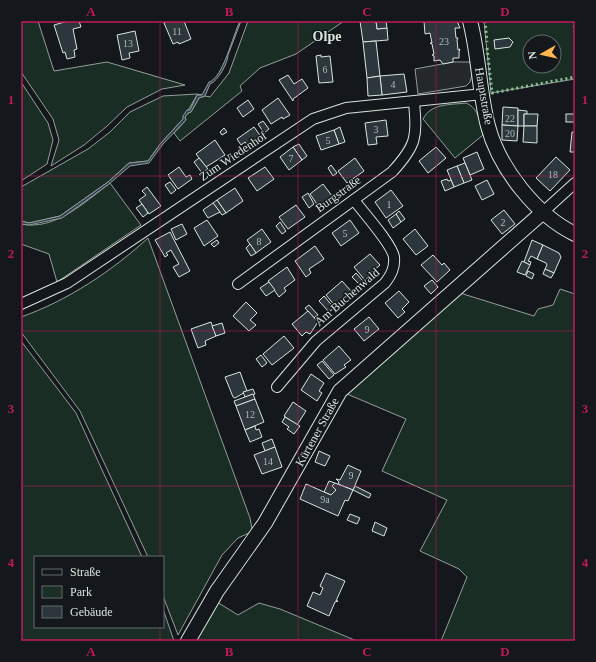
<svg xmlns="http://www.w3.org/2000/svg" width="596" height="662" font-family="Georgia,serif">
<rect width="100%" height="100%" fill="#14181c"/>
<g fill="#1a2d24" stroke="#939e99" fill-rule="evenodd">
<polygon points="21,21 38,21 54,71 107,62 185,85 162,89 127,107 106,127 84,145 51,166 59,140 53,119 21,72"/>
<polygon points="248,21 344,21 296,54 260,68 240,86 242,91 180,141 174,133 186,120 185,117 188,113 191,112 199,98 205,96 210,97 229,73"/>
<path d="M 484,21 L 575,21 L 575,79 L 491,93 ZM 530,42 L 554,42 L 554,66 L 530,66 Z"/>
<polygon points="21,82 48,123 53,140 47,164 21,181"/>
<polygon points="197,94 202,95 197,95 183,119 161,143 148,161 129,163 108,182 60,216 29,223 21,221 21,187 88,149 110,132 130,112 163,96"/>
<path d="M 466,103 C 480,109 479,122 483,135 L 455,158 L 423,119 C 431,103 450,105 466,103 Z"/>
<path d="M 110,183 L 141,225 L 57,282 L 49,254 L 21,244 L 21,224 C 55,231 85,202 110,183 Z"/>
<path d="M 148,238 L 250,518 L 252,529 L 249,533 L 238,538 L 222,555 L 178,635 L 163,596 L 163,557 L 148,557 L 80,411 L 21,332 L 21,317 C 67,301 112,271 148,238 Z"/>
<polygon points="560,289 575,294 575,641 441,641 467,577 459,569 420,551 447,500 382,471 406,419 347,394 356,381 460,293 534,316 538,309 553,305"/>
<polygon points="21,341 76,413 142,557 35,557 35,627 163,627 163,609 174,641 21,641"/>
<polygon points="217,602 238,615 259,603 280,609 357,641 196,641"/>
</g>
<polygon fill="#24282b" stroke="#939e99" points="453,62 470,62 472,75 470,82 466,86 418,94 415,69"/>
<path fill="#2f3f4d" stroke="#939e99" d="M 240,21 L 241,21 L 228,55 C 228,63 218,81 210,84 L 205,96 L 199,98 L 191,112 L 188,113 L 185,117 L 186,120 L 163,144 L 149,163 L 130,166 L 109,184 L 62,218 L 29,225 L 21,224 L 21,221 L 29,223 L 60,216 L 108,182 L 129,163 L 148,161 L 161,143 L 183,119 L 183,116 L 187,110 L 190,110 L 197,95 L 202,95 L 209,82 C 223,78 233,35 240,21 Z"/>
<g fill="#2c363c" stroke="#d8e6dc">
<polygon points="68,21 79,21 81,27 73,29 77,49 74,50 75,57 67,59 65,52 63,53 54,25"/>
<polygon points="167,21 184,21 191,39 179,44 178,42 173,44 164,23"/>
<polygon points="360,21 376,21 377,29 387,28 388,40 363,42"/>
<polygon points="376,21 386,21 387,28 377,29"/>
<polygon points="424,21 457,21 460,28 455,28 456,38 458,38 457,40 458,50 460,49 459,52 459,58 453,58 453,62 443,64 440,60 434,61 434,56 432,55 434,54 432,44 430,43 432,43 430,33 425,34"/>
<polygon points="135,31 139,51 129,53 130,58 122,60 117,35"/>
<polygon points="509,38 513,42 510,47 495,49 494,40"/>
<polygon points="376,41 380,76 367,78 363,42"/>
<polygon points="321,55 321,57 330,56 333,82 319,83 316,56"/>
<polygon points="404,74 407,92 382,95 380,76"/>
<polygon points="288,75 294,84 302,79 308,88 293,99 293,101 279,80"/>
<polygon points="380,76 382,95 368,96 367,78"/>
<polygon points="278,98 290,115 283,119 282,117 271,124 262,110"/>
<polygon points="248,100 254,109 243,117 237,108"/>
<polygon points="503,107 518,108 518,126 502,125"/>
<polygon points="518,110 527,111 527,114 524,114 524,126 518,126"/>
<polygon points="524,114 538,114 537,126 524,126"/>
<rect x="566" y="114" width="9" height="8"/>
<polygon points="386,120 388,136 376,137 377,144 368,145 365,123"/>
<polygon points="263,121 269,129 264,133 258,124"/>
<polygon points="502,125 518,126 517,141 502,140"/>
<polygon points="524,126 537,126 537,143 523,142"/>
<polygon points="254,127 262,138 249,147 245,142 241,145 237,139"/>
<polygon points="340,127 345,142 339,144 334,130"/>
<polygon points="224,128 227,132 222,135 220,132"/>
<polygon points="334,130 339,144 321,150 316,136"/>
<polygon points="572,132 575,132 575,152 570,152"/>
<polygon points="215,140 225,155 206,167 196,154"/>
<polygon points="299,144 307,156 302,160 293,147"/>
<polygon points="293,147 302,160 289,170 280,157"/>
<polygon points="436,147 446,158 428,173 419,161"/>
<polygon points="477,152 484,169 470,175 463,158"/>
<polygon points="556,157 570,170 550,191 536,178"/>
<polygon points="199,158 208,169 202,173 194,162"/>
<polygon points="355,158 364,171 347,183 338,171"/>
<polygon points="465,163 472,180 464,183 457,166"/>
<polygon points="331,165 337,173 333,176 328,168"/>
<polygon points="457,166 464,183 454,187 447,170"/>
<polygon points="179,167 186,177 190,175 192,179 178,189 168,175"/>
<polygon points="265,167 274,179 257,191 248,178"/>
<polygon points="447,179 448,181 451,180 454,187 445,191 441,181"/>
<polygon points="487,180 494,194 482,200 475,186"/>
<polygon points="170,182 176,190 171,194 165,185"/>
<polygon points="323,184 332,196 319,207 310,194"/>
<polygon points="147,187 161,206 149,214 139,200 146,195 142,191"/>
<polygon points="235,188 243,201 226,213 217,200"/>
<polygon points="391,190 403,206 386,218 375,202"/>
<polygon points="308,193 314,204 309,208 302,197"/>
<polygon points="217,200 226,213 222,215 213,203"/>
<polygon points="213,203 220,212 208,218 203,210"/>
<polygon points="142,204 148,213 143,217 136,208"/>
<polygon points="296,205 305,217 288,229 279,217"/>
<polygon points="504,210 515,224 502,234 491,220"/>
<polygon points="399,211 405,219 401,222 396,214"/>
<polygon points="396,214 401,222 393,228 388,220"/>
<polygon points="207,220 218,236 204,246 194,228"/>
<polygon points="350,220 359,233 341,246 332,233"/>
<polygon points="280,222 286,231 282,234 276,226"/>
<polygon points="182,224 187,234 176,240 171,229"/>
<polygon points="262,229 271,242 256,253 247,240"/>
<polygon points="415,229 428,246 416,255 403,239"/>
<polygon points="170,232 190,271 179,277 173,267 179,264 172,252 171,250 166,253 168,255 165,257 155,240"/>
<polygon points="217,240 219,243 214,247 211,244"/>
<polygon points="532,240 543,245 537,259 531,256 528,261 531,262 530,265 524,262"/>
<polygon points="250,244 256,253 251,256 246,248"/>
<polygon points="543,245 559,253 561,257 554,273 545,269 547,265 546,263 537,259"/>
<polygon points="315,246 324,259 309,269 311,273 306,277 295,261"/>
<polygon points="370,254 380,265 364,279 354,267"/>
<polygon points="433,255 442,265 444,263 450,270 437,282 421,265"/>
<polygon points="522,261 530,265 525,275 517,272"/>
<polygon points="287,267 295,280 284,288 286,291 279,297 268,281"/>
<polygon points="545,269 554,273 551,278 543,274"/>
<polygon points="528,271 534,274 532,279 526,276"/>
<polygon points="356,273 363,281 359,284 352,277"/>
<polygon points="432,280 438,287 431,294 424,286"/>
<polygon points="342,281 352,292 343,301 344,303 341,306 339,304 336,307 326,295"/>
<polygon points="269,282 275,290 266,296 260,288"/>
<polygon points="399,291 409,302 402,309 405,312 398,318 385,303"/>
<polygon points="324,296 334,308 329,312 319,301"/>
<polygon points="246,302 257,313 250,320 256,325 249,331 233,316"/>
<polygon points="309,305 318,315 314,318 305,308"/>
<polygon points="308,311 318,322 310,334 306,332 302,336 292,324"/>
<polygon points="369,317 379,329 364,341 354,329"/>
<polygon points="211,322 216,336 205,341 206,345 198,348 191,329"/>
<polygon points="222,323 225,333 216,336 212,326"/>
<polygon points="284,336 294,348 272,365 263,354"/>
<polygon points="339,346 351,360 344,365 346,367 335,374 323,360"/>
<polygon points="261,355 267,363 262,367 256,359"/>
<polygon points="322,361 334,375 329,379 317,365"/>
<polygon points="240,372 247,391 235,398 233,397 225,377"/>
<polygon points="311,374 324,383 319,391 322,393 317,401 301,390"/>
<polygon points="253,389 255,394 245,397 243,392"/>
<polygon points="253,394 255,399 236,406 234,401"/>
<polygon points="255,399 264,422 245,430 236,406"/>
<polygon points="293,402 306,411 297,425 284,416"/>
<polygon points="285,417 300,426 294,434 287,429 289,427 282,422"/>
<polygon points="255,426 256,430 259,429 262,437 250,442 245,430"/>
<polygon points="272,439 275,447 265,451 262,443"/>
<polygon points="275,447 282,467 262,474 254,455"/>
<polygon points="319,451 330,456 325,466 315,462"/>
<polygon points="348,465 361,471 353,490 338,484 339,482 336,479 340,480"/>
<polygon points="329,481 335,483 332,486 336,490 331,495 324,492"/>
<polygon points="335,483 353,490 348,501 345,500 338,516 300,499 306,484 331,495 336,490 332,486"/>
<polygon points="355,486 371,494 369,498 353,490"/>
<polygon points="350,514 360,518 357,524 347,520"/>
<polygon points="375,522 387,528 384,536 372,531"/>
<polygon points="326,573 345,581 336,601 338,601 335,602 329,616 307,606 313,592 320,595 323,588 320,586"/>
</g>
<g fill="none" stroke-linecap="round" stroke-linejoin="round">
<defs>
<g id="street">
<polyline points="542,213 575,183"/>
<path d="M 238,284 L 392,172 C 417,145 417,137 414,102"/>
<polyline points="21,304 67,283 313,119 346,108 483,94"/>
<path d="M 277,387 L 316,341 L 385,283 C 391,275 395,268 394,257 C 392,244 363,212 354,200"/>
</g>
<g id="secondary">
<path d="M 470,21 C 479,55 479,92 488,126 C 499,168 536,215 575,234"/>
<polyline points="188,641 217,591 265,523 340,391 542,213"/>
</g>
</defs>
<use href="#street" stroke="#d8e6dc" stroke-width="12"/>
<use href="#secondary" stroke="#d8e6dc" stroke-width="16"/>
<use href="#street" stroke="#14181c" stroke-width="10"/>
<use href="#secondary" stroke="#14181c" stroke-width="14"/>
<g stroke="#8ac095" stroke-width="3" stroke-dasharray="2 3" stroke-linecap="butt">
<polyline points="485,21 487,42"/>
<polyline points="574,21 575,34"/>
<polyline points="487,48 492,93 575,77"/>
</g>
</g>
<path fill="none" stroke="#c2185b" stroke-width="1" stroke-opacity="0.55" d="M 160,21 L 160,557M 298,21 L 298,641M 436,21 L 436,641M 21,176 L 575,176M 21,331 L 575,331M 21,486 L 575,486M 160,627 L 160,641"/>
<g text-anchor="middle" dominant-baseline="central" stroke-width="3" stroke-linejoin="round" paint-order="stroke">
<g font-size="10" fill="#adbab4">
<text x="177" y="31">11</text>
<text x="444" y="41">23</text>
<text x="128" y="43">13</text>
<text x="325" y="69">6</text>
<text x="393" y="84">4</text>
<text x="510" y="118">22</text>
<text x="376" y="129">3</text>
<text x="510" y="133">20</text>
<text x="328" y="140">5</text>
<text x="291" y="158">7</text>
<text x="553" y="174">18</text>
<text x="389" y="204">1</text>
<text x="503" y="222">2</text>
<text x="345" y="233">5</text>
<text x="259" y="241">8</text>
<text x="367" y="329">9</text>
<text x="250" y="414">12</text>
<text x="268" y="461">14</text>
<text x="351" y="475">9</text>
<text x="325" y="499">9a</text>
</g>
<g font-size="12" fill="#d8e6dc" stroke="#14181c">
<text transform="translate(484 96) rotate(80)">Hauptstraße</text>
<text transform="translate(233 156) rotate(-34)">Zum Wiedenhof</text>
<text transform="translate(338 194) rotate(-36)">Burgstraße</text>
<text transform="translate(347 297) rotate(-41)">Am Buchenwald</text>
<text transform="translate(317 432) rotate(-61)">Kürtener Straße</text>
</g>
<g font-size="14" font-weight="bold" fill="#d8e6dc" stroke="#14181c">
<text x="327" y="36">Olpe</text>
</g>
</g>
<rect width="596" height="662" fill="none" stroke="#14181c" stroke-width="44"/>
<rect x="34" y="556" width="130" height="72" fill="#14181c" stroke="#626a69"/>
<rect x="42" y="569" width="20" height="6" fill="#14181c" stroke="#626a69"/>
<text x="70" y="576" font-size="12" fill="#d8e6dc">Straße</text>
<rect x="42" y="586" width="20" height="12" fill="#1a2d24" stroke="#626a69"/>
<text x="70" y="596" font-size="12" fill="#d8e6dc">Park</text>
<rect x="42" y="606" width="20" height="12" fill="#2c363c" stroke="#626a69"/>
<text x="70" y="616" font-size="12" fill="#d8e6dc">Gebäude</text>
<g transform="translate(542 54) rotate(262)"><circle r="19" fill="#14181c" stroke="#626a69"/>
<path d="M0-3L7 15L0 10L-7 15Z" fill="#ffb74d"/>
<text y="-6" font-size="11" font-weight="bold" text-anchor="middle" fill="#d8e6dc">N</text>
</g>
<rect x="22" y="22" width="552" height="618" fill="none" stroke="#c2185b" stroke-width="1.5"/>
<g font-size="13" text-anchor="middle" font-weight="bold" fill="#c2185b">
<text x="91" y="16">A</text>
<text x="229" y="16">B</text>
<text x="367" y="16">C</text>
<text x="505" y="16">D</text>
<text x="11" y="104">1</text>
<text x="585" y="104">1</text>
<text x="11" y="258">2</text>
<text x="585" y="258">2</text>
<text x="11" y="413">3</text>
<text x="585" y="413">3</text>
<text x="11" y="567">4</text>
<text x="585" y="567">4</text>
<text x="91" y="656">A</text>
<text x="229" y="656">B</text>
<text x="367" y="656">C</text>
<text x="505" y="656">D</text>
</g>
</svg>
